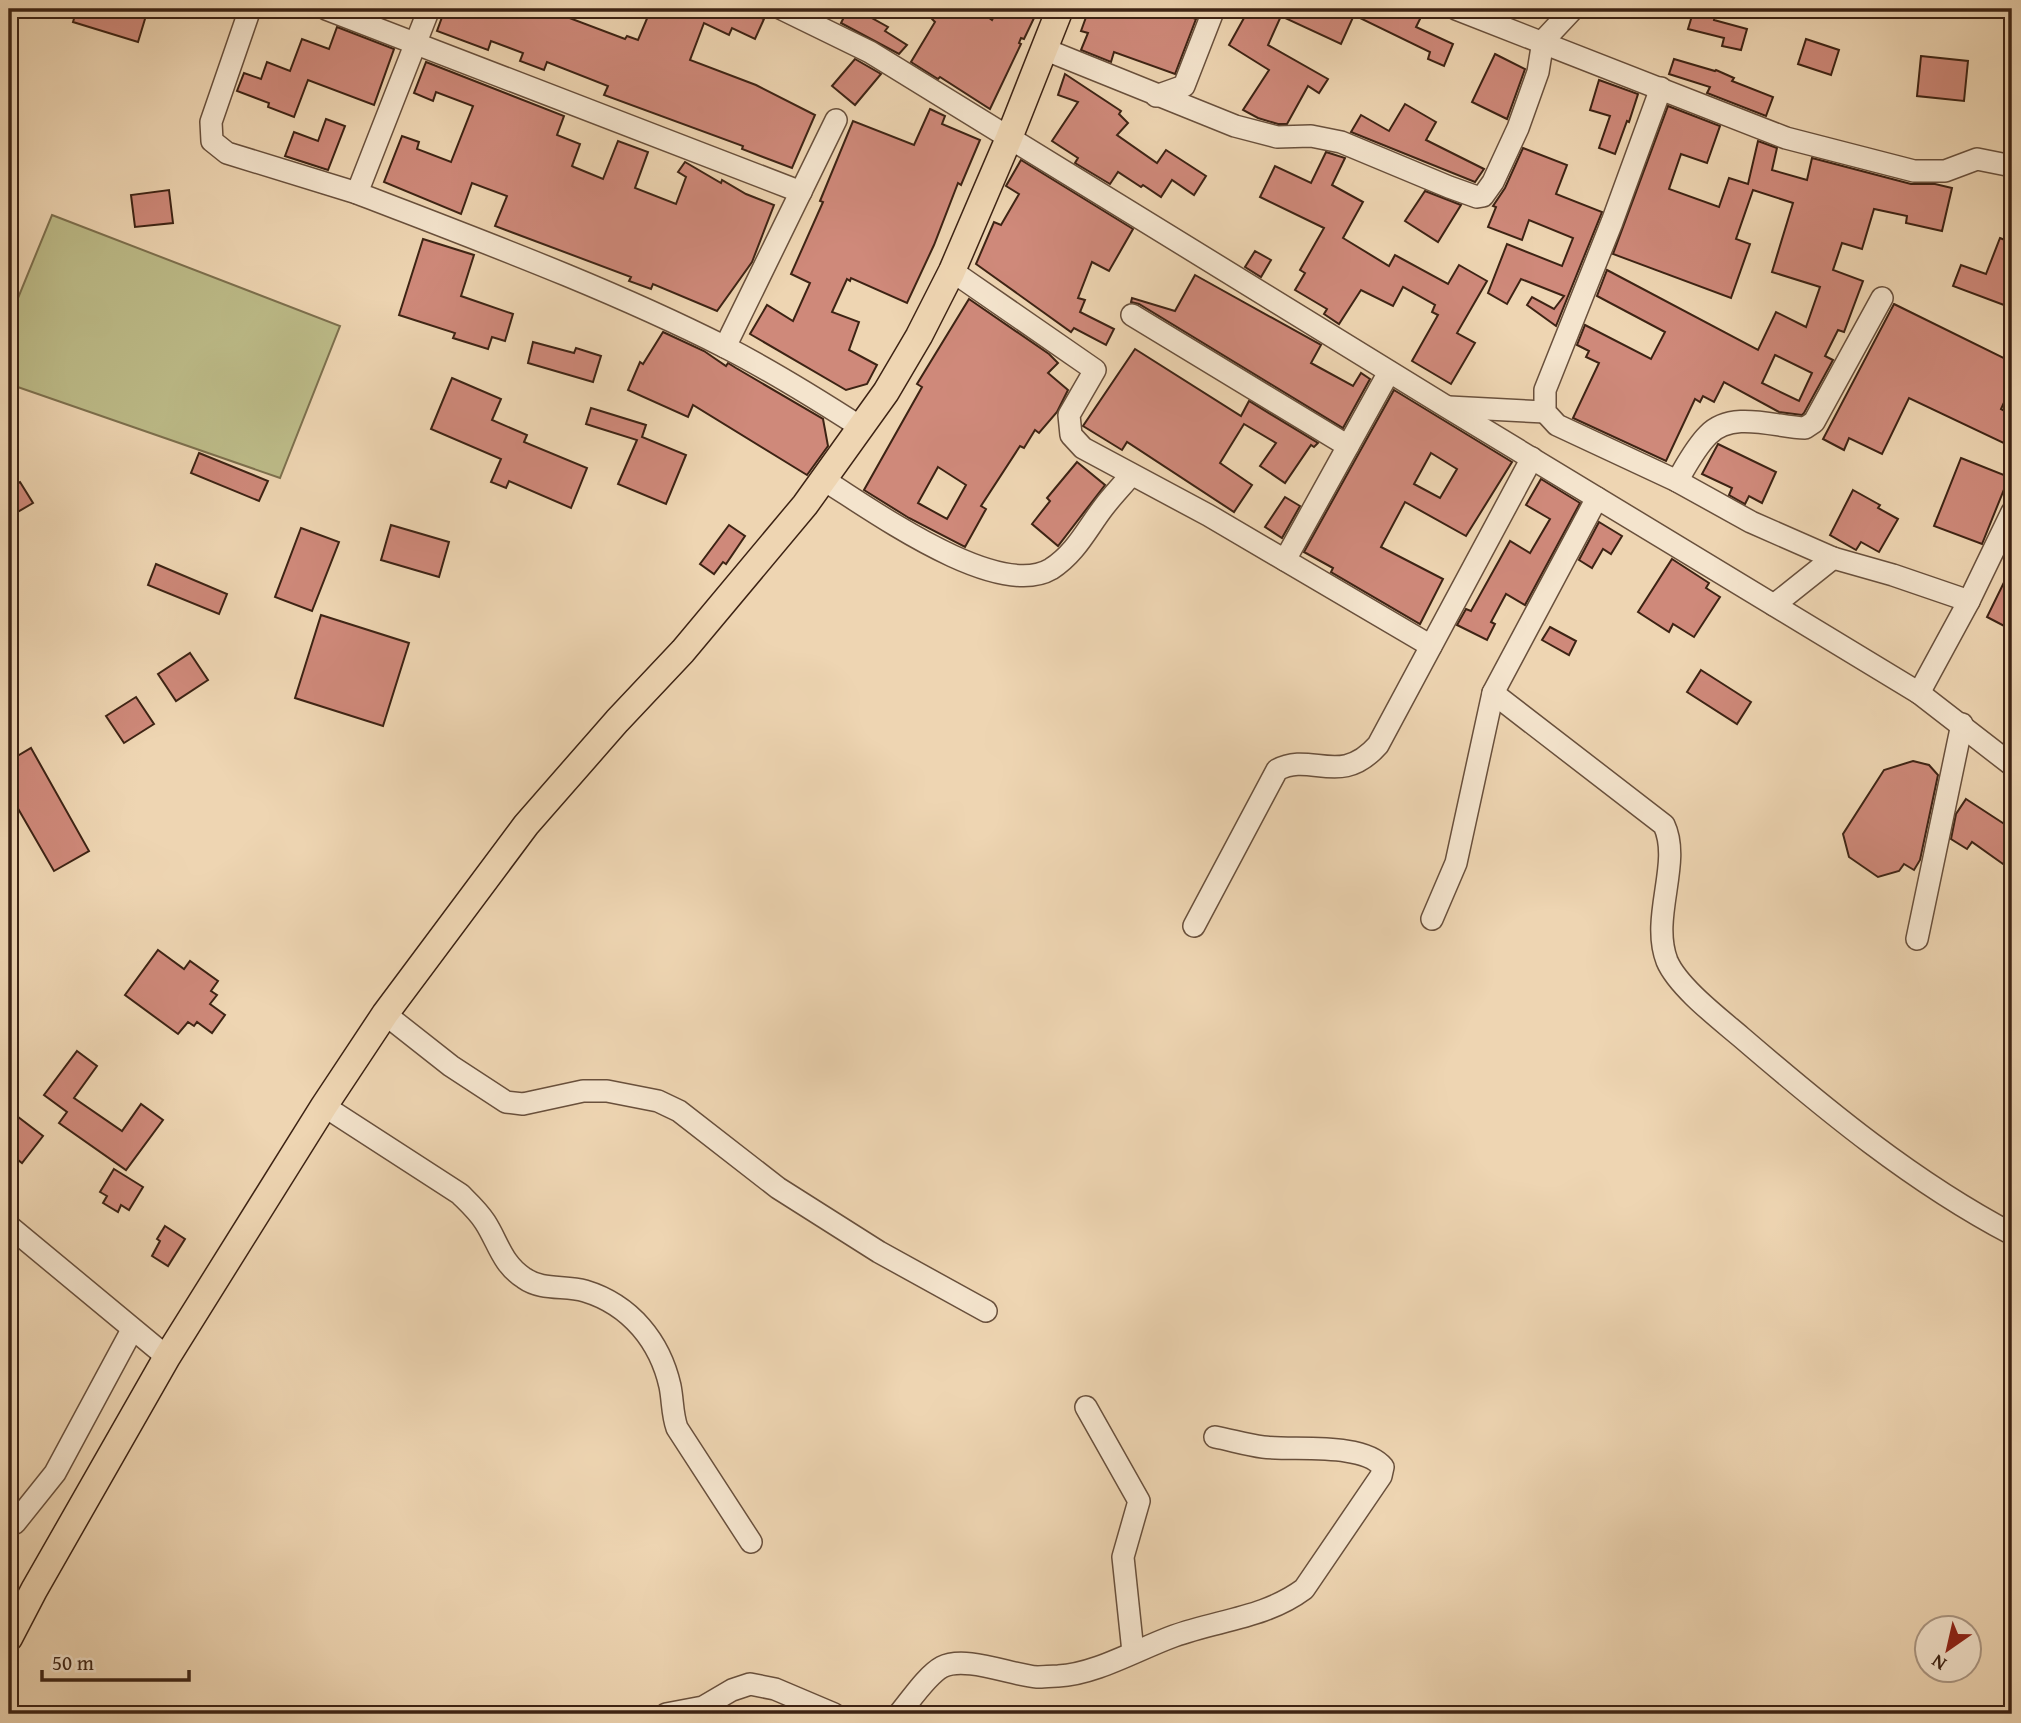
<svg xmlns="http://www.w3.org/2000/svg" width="2021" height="1723" font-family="'Gentium Book Plus',serif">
<rect width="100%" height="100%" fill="#eed5b2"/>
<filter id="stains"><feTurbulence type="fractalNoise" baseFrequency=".00286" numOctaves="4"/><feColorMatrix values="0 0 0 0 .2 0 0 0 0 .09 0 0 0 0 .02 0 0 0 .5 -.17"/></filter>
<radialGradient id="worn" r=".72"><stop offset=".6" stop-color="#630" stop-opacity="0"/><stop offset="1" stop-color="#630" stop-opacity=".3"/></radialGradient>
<polygon fill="#bdbc89" stroke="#7d704e" stroke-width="2" points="52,215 340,326 280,478 9,384 9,320"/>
<g fill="#cf897a" stroke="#3d2314" stroke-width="2" fill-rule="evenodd">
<polygon points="77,9 148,9 138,42 73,22"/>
<polygon points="445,9 557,9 566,12 564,16 625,39 627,36 638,40 651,9 741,9 764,19 755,39 732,28 729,35 704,23 690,60 756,85 815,115 792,168 742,149 743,146 604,95 608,86 547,62 544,70 520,61 523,53 491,41 488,50 437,31"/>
<polygon points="848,9 877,9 872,18 888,27 885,31 907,45 899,54 841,23"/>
<polygon points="940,9 977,9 992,20 998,9 1020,9 1035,16 1024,39 1021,38 1019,43 1021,44 990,109 940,77 938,79 911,62 935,22 932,19"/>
<polygon points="1089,9 1169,9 1196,19 1175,74 1114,52 1111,62 1081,50 1088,33 1081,31"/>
<polygon points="1249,9 1425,9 1416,27 1453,44 1444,66 1428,59 1430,52 1354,15 1341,44 1281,16 1268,45 1328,79 1319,93 1308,86 1287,124 1278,124 1258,118 1243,110 1269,70 1229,45"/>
<polygon points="1694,9 1717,9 1714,20 1747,29 1741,50 1722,46 1724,38 1688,29"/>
<polygon points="337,27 394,49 374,105 308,80 294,117 268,107 269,103 237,91 244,73 261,79 267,62 290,71 302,39 329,49"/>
<polygon points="1806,39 1839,50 1831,75 1798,64"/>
<polygon points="1495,54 1525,69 1507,119 1472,102"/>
<polygon points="1921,56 1968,61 1964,101 1917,96"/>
<polygon points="855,59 881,74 855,105 832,86"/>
<polygon points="1674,59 1715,71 1716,70 1734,78 1732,81 1773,97 1766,116 1707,93 1710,87 1669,74"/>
<polygon points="426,62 564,116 557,135 580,144 572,166 574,167 603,179 618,141 648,152 635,188 676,204 686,177 678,172 685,162 721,183 722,180 746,194 774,205 752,262 717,311 653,284 651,289 629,281 631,277 495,226 507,196 472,183 461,214 384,182 402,136 419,142 417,149 451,162 473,106 436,92 433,101 414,93"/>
<polygon points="1065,74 1121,111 1119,114 1128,123 1117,135 1157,163 1166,150 1206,176 1194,195 1172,180 1161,197 1143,185 1141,187 1118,172 1110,184 1075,163 1078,158 1052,141 1078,102 1058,95"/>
<polygon points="1599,80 1638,94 1629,122 1627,121 1615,154 1599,148 1610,116 1590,110"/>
<polygon points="1405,104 1436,122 1426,140 1484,169 1475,182 1351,132 1361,115 1389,131"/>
<path d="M 1668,106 L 1720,126 L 1707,163 L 1681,154 L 1669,189 L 1719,207 L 1729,178 L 1748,184 L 1758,141 L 1777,148 L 1772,170 L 1807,180 L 1812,158 L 1911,184 L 1935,184 L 1952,188 L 1942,231 L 1906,223 L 1907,216 L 1874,209 L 1862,249 L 1842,243 L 1833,270 L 1863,281 L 1844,332 L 1838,330 L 1825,356 L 1833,360 L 1804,413 L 1802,415 L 1779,412 L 1724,382 L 1714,402 L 1703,396 L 1700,402 L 1695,399 L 1666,461 L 1573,418 L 1599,363 L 1586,357 L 1589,351 L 1577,345 L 1585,325 L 1651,359 L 1665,332 L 1597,296 L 1607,270 L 1758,350 L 1776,312 L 1806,327 L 1820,287 L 1772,272 L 1793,203 L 1753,190 L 1736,239 L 1750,244 L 1731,298 L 1613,254 ZM 1775,355 L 1812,373 L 1799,401 L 1762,383 Z"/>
<polygon points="930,109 945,116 942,124 980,140 961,185 958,183 934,245 907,303 851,278 850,281 847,279 832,312 859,322 849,350 877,365 867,384 846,390 750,334 767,305 793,321 810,283 791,274 823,202 820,201 853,121 914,145"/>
<polygon points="326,119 345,126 328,170 285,156 294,132 318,141"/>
<polygon points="1523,148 1567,165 1556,194 1602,212 1556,326 1527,305 1532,297 1554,309 1564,296 1521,279 1507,304 1488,293 1507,244 1562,266 1573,238 1529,220 1522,240 1488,227 1496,207 1493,206 1505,188"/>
<polygon points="1326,152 1345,158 1332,185 1363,202 1343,238 1389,266 1395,255 1448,284 1459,265 1487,281 1457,333 1475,343 1451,384 1412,361 1438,315 1432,312 1435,305 1403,287 1393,306 1361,290 1339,324 1324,314 1327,309 1295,290 1305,273 1300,270 1324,228 1260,197 1275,166 1311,183"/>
<polygon points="1021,160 1133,229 1109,271 1092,262 1078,298 1085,300 1080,312 1114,329 1106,345 1074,328 1071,332 976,264 994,222 1001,225 1019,194 1006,186"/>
<polygon points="169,190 173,223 135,227 131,195"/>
<polygon points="1425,191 1461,205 1438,242 1405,221"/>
<polygon points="2000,238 2012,243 2012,308 1953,286 1961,265 1986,274"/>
<polygon points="423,239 474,255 461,296 513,314 505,341 492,337 488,349 453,338 455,333 399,315"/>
<polygon points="1255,251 1271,260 1261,277 1245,267"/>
<polygon points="1195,275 1321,345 1311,363 1353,386 1361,373 1370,379 1343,428 1139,304 1131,302 1132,298 1175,311"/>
<path d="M 969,299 L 1049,354 L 1058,363 L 1048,373 L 1068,390 L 1057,412 L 1039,433 L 1035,430 L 1024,448 L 1020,446 L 981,506 L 986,509 L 965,547 L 909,518 L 864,490 L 922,387 L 917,384 ZM 938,467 L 966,485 L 947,519 L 918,503 Z"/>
<polygon points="1894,304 2012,362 2012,385 2001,409 2012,415 2012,447 1909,398 1882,454 1849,438 1844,450 1823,439"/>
<polygon points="663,332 704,351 726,366 728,363 736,368 823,419 828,446 807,475 693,405 688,417 628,390 640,362 643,364"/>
<polygon points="533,342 574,353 576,348 601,356 593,382 528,363"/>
<polygon points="1135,349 1241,416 1249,401 1318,443 1314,447 1311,445 1285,483 1260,466 1276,443 1244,424 1220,463 1252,485 1234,512 1127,442 1122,450 1083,426"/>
<polygon points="452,378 501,399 492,420 527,435 524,442 587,468 571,508 509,481 506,488 491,482 501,459 431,429"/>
<path d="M 1394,390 L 1512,462 L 1466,536 L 1405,502 L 1381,547 L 1443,579 L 1420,624 L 1331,572 L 1333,568 L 1304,552 ZM 1431,453 L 1457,469 L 1440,498 L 1414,484 Z"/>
<polygon points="591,408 646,425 642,437 686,455 666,504 618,484 637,440 586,424"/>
<polygon points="1718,444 1776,472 1762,503 1749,496 1745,504 1729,495 1732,488 1702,474"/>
<polygon points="199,453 268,481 259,501 191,473"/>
<polygon points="1961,458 2009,477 1982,544 1934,526"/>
<polygon points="1077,462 1105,485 1058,546 1032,524 1050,501 1047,498"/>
<polygon points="1541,479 1580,503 1525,605 1506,594 1491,622 1495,624 1487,640 1457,625 1466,609 1471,611 1510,541 1530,553 1550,519 1526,505"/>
<polygon points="20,482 33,503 9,517 9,488"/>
<polygon points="1853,490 1880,505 1878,508 1898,519 1879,552 1861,542 1856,550 1830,535"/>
<polygon points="1285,497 1300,506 1282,538 1265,527"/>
<polygon points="1599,522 1622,536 1611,554 1603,549 1592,568 1579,560"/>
<polygon points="391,525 449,542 439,577 381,560"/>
<polygon points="729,525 745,536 726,564 723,562 714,574 700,564"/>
<polygon points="301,528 339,542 312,611 275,597"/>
<polygon points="1672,559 1709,583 1706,588 1720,597 1694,637 1673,624 1669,632 1638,612"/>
<polygon points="156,564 227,594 219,614 148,585"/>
<polygon points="2012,566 2012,630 1987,617"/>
<polygon points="321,615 409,643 383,726 295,698"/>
<polygon points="1550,627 1576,641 1569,655 1542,640"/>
<polygon points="190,653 208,680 176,701 158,674"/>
<polygon points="1701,670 1751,702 1737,724 1687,692"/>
<polygon points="136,697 154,724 124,743 106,716"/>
<polygon points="31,748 89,851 54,871 9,793 9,761"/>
<polygon points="1913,761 1929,765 1938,775 1920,860 1914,870 1904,864 1899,871 1878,877 1849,857 1843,834 1884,770"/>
<polygon points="1966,799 2012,829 2012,853 2003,864 1972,842 1967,849 1951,839 1956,814"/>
<polygon points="158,950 184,969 190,961 218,981 211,991 217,995 210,1004 225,1015 212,1033 197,1022 194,1026 188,1022 178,1034 125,995"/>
<polygon points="77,1051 97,1066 74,1098 122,1131 141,1104 163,1120 126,1170 59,1123 67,1112 44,1095"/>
<polygon points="9,1110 43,1136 22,1163 9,1153"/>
<polygon points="114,1169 143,1187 129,1210 121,1205 118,1212 103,1203 107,1196 100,1192"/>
<polygon points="165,1226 185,1239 168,1266 152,1256 160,1241 157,1239"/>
</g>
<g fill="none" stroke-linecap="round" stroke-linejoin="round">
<defs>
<g id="minor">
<polyline points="250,9 211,122 212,141 227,153 357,193"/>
<polyline points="326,9 801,192"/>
<path d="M 429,9 L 357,193 C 481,241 606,287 725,347 C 772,371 817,399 862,428"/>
<polyline points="782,9 870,52 1447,407 1919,693 2012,765"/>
<polyline points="1456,9 1786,138 1914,171 1945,171 1977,159 2012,166"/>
<polyline points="1044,49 1235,126 1277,137 1311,136 1341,142 1449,187 1477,197 1483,196 1493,182 1518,128 1538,72 1543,41 1573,9"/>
<polyline points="1661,88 1612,222 1545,390 1545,412 1557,425 1677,481 1751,522 1833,558 1893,575 1969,601"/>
<polyline points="1156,96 1184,86 1214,9"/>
<polyline points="952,271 1095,370 1069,415 1071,435 1083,448 1208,515 1431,646"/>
<polyline points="1132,315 1348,446"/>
<polyline points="725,347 836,120"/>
<polyline points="1449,407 1545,412"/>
<path d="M 824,480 C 871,509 997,601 1051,569 C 1075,554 1087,529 1103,508 C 1112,496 1122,486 1131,475"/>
<path d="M 1677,481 C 1686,466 1695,448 1708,435 C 1732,410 1775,427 1805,428 L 1814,422 L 1882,298"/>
<polyline points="1285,560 1389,372"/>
<polyline points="1774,605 1833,558"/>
<path d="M 1493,693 L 1664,825 C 1682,863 1650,917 1667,961 C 1678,987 1720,1019 1741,1037 C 1826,1110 1913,1182 2012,1234"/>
<polyline points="1919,693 1969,601 2012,512"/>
<polyline points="1432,919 1456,863 1493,693 1597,498"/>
<path d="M 1194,926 L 1277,770 C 1311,751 1340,788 1378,745 L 1532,458"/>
<polyline points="1917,939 1962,724"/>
<polyline points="385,1014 451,1066 506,1102 523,1104 583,1091 607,1091 658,1101 679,1111 778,1188 879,1252 986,1311"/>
<path d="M 324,1106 L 460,1194 C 469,1203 478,1211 485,1222 C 498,1242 502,1264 524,1278 C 542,1291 565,1285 585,1291 C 631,1305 660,1342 670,1386 C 673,1401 672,1414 677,1428 L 751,1542"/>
<polyline points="9,1226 167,1357"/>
<polyline points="1086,1407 1139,1501 1123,1557 1133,1652"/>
<polyline points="9,1525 15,1523 55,1473 132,1330"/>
<polyline points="666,1714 703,1707 732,1690 750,1684 775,1689 834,1714"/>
<path d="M 899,1714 C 910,1701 927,1675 942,1667 C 965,1655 1011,1675 1037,1677 C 1044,1677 1051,1676 1058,1676 C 1096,1674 1138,1649 1174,1636 C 1218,1620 1265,1618 1304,1589 L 1381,1476 L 1383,1467 C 1363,1442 1294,1451 1263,1447 C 1247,1445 1231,1440 1215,1437"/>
</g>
<polyline id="major" points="9,1638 34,1590 167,1357 324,1106 385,1014 526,825 617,721 683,651 805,505 886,392 919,336 952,271 1009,138 1060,9"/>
</defs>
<use href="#minor" stroke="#69503c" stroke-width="24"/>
<use href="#major" stroke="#3d2314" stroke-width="29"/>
<use href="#minor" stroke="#f4e4cd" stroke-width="21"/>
<use href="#major" stroke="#eed5b2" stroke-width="26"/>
</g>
<rect width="2021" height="1723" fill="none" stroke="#eed5b2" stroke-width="35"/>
<rect x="10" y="10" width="2000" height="1702" fill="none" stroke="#3d2314" stroke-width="3.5"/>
<rect x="18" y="18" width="1986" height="1688" fill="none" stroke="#3d2314" stroke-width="2"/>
<g transform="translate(1948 1649) rotate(214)"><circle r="33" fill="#f4e4cd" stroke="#ab9783" stroke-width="2"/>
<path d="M0-5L12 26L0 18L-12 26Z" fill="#8f2418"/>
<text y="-10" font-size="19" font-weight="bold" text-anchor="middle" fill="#3d2314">N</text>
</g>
<path d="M42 1670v10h147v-10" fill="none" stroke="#3d2314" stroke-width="3.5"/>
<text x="52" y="1670" font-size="21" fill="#3d2314" stroke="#f4e4cd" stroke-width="5" paint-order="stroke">50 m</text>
<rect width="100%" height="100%" filter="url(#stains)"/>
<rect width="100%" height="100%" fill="url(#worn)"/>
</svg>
